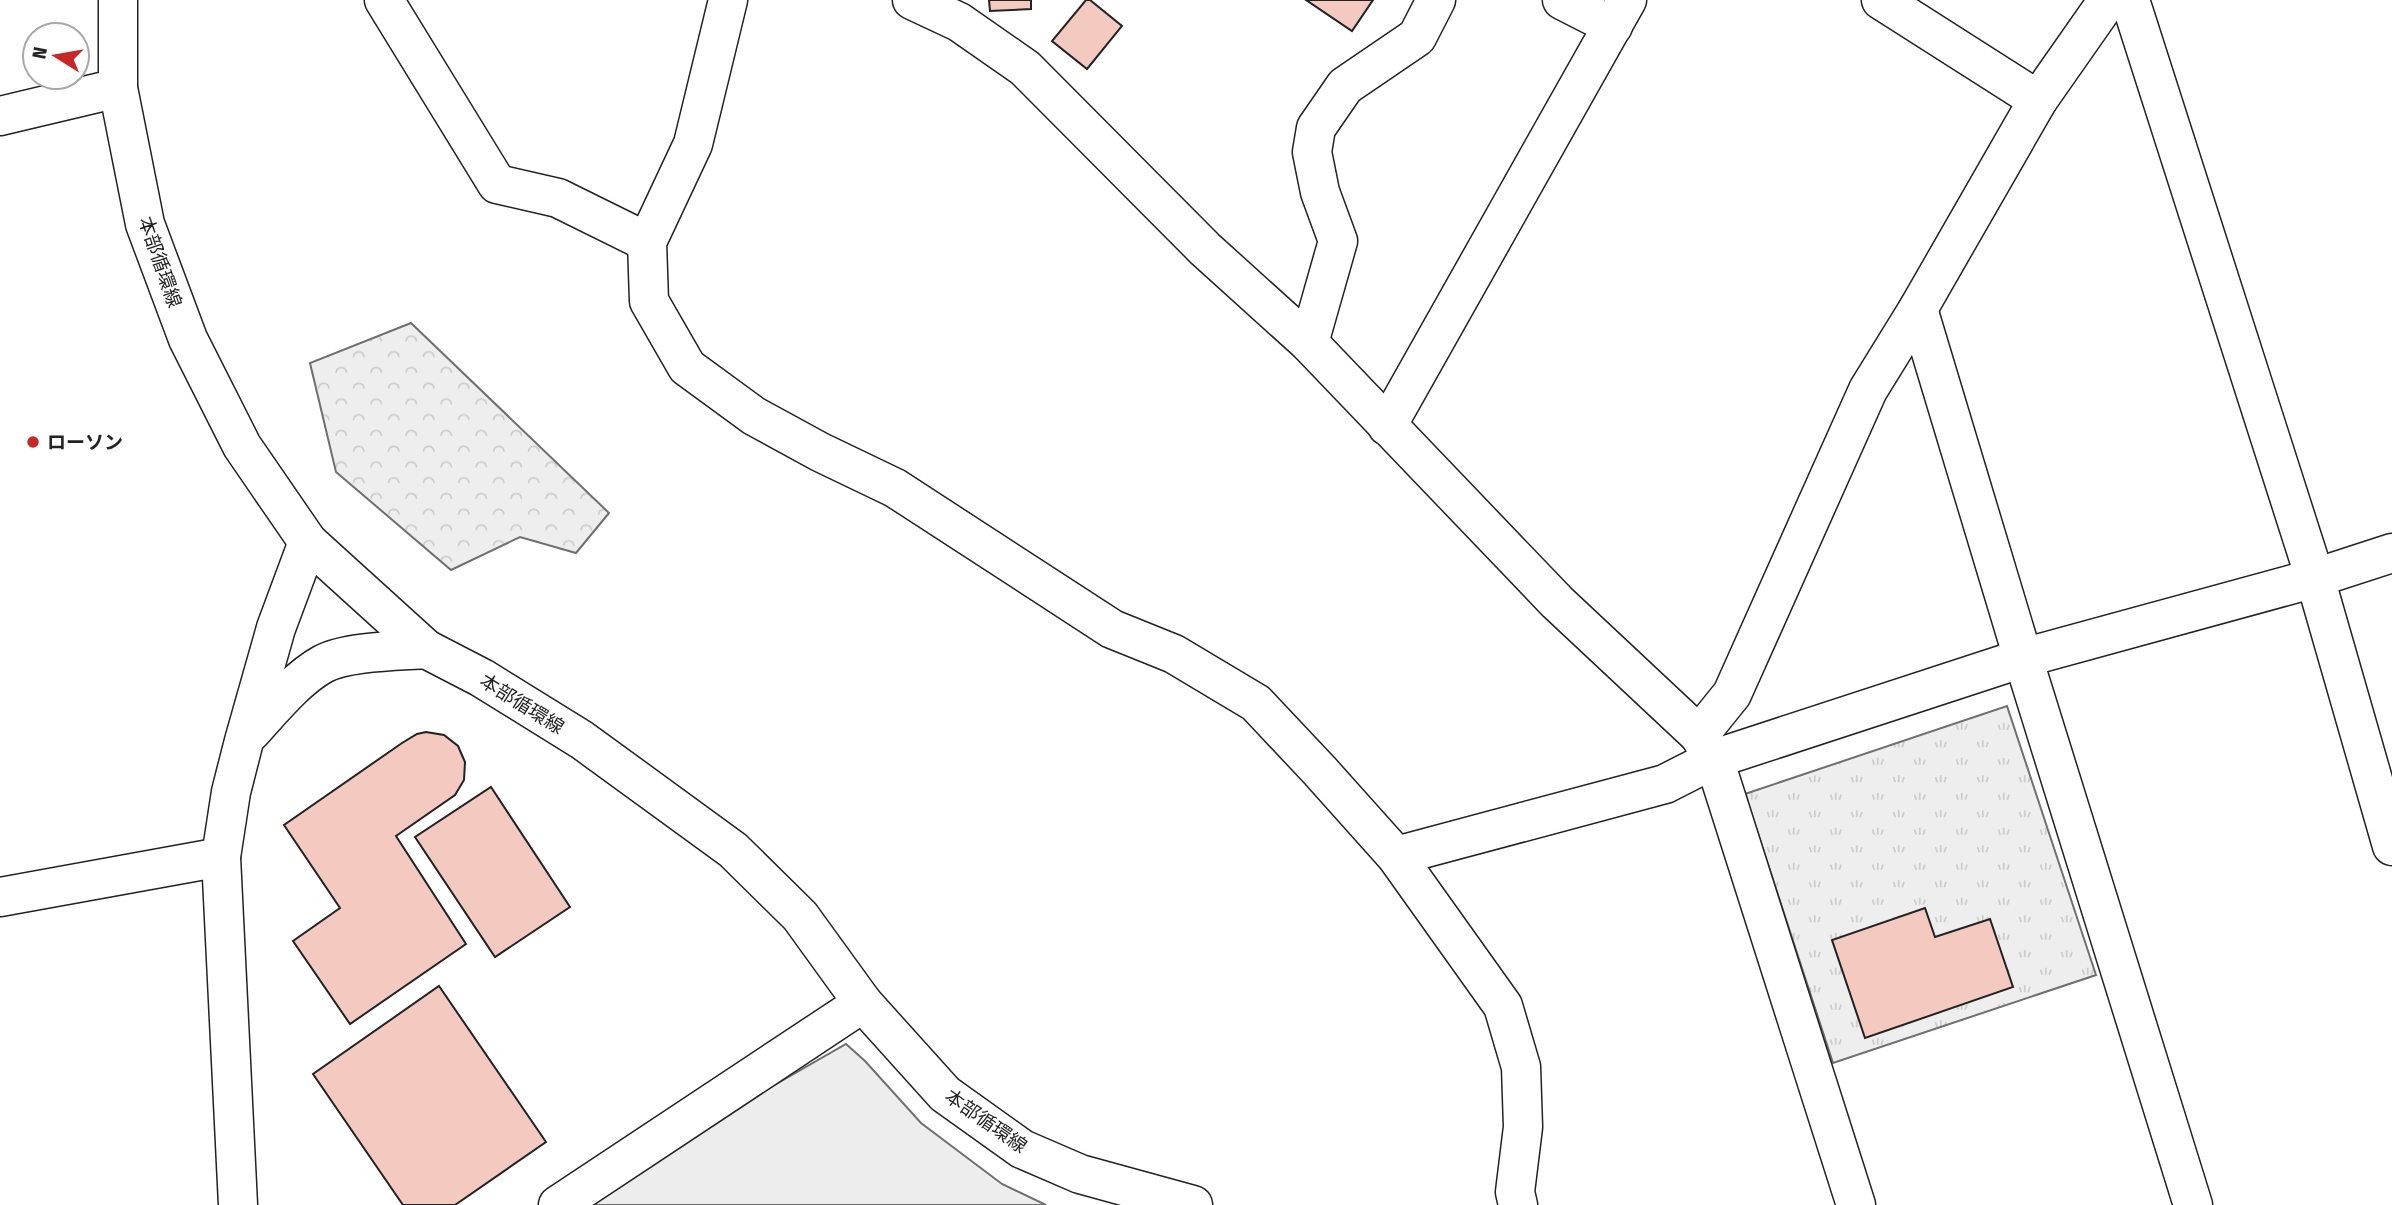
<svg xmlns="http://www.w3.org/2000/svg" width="2392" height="1205" font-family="'Fira Sans Condensed','Noto Sans JP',sans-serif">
<defs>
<pattern id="forest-crowns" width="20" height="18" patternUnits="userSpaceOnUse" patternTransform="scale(1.75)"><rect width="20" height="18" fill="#eee"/><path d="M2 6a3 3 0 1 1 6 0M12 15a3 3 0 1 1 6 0" fill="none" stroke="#ccc"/></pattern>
<pattern id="park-tufts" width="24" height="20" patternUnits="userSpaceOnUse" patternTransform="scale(1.75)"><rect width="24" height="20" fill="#eee"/><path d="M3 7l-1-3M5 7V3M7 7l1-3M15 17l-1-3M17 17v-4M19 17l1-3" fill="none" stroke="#ccc"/></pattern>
</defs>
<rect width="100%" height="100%" fill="#fff"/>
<polygon fill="url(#forest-crowns)" stroke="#6f6f6f" stroke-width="2" points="411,323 609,513 576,553 520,537 451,570 336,472 310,363"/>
<polygon fill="url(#park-tufts)" stroke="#6f6f6f" stroke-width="2" points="2007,706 2096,975 1833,1063 1745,794"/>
<polygon fill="#ededed" stroke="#6f6f6f" stroke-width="2" points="846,1044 865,1061 921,1123 1002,1184 1046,1205 565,1205"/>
<g fill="#f3c9c0" stroke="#222" stroke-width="2">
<polygon points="989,0 1031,0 1031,9 990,11"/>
<polygon points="1086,0 1090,0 1122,26 1087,69 1052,41"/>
<polygon points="1306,0 1373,0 1352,31"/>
<polygon points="426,732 444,735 458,746 465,762 464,780 455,795 396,836 466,944 350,1024 293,941 340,908 284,825 402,743 417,734"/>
<polygon points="491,787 570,907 495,957 415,837"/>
<polygon points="1925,908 1935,937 1990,919 2013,987 1865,1038 1832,940"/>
<polygon points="439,986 546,1142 455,1205 403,1205 313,1074"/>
</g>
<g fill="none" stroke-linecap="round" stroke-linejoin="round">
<defs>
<g id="minor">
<polyline points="384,0 497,184 558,198 647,242"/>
<polyline points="728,0 693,144 647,242 649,301 687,367 754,416 820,452 895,488 1112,629 1174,654 1256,703 1320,771 1396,856 1503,1006 1521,1067 1523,1127 1515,1192 1518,1205"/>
<polyline points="912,0 959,22 1025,68 1205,249 1309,343 1557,602 1699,735"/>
<polyline points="1562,0 1613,26"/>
<polyline points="1881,0 2038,100"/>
<polyline points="2130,0 2315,578 2392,846"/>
<polyline points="0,116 118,88"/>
<polyline points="1918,309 2023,658 2193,1205"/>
<polyline points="1309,343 1338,241 1320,192 1312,152 1316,128 1345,86 1417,37 1436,0"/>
<polyline points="1387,426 1627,0"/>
<path d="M 251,732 C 272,709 296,679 323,664 C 347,651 399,651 426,649"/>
<polyline points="1396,856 1665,784 1714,759 2023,658 2315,578 2392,553"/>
<polyline points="0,897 221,857"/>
<polyline points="238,1205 221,857 231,792 244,741 276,628 308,542"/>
<polyline points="558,1205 863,1003"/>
<polyline points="1856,1205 1714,759 1699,735 1732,694 1868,390 1918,309 2038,100 2108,0"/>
</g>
<polyline id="major" points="118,0 118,88 145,224 188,339 242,446 308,542 426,649 482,678 582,740 733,850 800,916 863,1003 945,1094 1022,1149 1080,1174 1193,1205"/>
</defs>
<use href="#minor" stroke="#222" stroke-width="41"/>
<use href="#major" stroke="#222" stroke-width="41"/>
<use href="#minor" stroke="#fff" stroke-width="38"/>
<use href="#major" stroke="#fff" stroke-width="38"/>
</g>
<circle fill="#c62828" stroke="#fff" stroke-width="2.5" cx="33" cy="442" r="7"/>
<g text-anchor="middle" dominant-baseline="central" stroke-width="5" stroke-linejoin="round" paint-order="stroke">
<g font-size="19" fill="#222" stroke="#fff">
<text transform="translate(160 262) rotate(71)">本部循環線</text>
<text transform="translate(522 704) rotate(32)">本部循環線</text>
<text transform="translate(986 1121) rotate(35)">本部循環線</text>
</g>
<g font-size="19" font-weight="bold" fill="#222" stroke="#fff" text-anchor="start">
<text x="47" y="442">ローソン</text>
</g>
</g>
<g transform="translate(56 56) rotate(281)"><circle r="33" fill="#ffffff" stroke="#a7a7a7" stroke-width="2"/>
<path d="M0-5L12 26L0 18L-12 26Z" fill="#c62828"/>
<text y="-10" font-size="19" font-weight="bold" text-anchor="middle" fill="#222222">N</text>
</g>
</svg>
